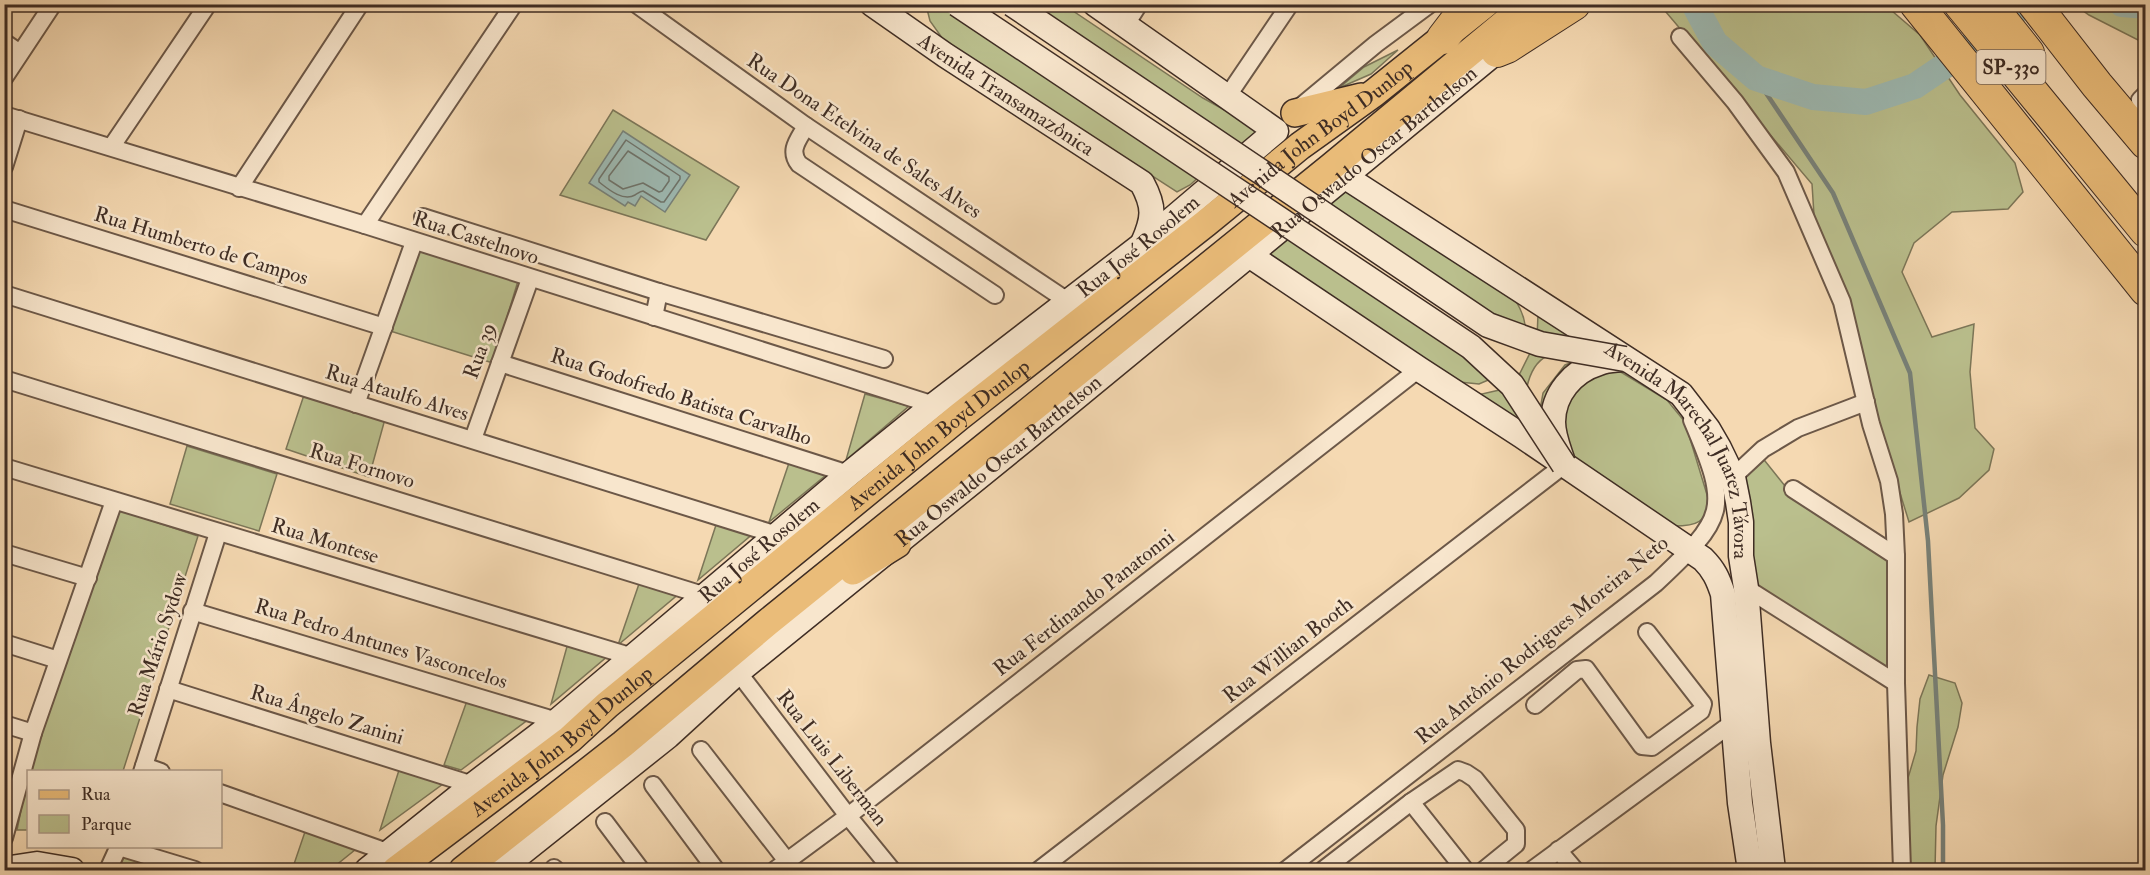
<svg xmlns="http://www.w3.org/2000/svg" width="2150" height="875" font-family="'IM FELL Double Pica',serif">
<rect width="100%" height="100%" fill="#f5d9b2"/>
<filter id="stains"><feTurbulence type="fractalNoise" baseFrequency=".00333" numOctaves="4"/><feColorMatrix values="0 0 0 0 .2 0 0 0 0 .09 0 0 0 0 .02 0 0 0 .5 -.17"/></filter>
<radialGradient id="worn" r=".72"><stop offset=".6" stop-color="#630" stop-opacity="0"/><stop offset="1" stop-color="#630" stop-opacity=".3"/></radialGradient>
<g fill="#babf8d" stroke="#7c7658" stroke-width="1.5">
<polygon points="926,5 949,5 1202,174 1190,185 1177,192 945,42 930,21"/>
<polygon points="1018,5 1064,5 1203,98 1266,133 1237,152"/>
<polygon points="1660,5 1885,5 1920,35 1960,95 2015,163 2023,192 2008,209 1952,212 1914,243 1902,272 1932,337 1974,324 1970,372 1975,428 1994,449 1989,470 1959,498 1909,522 1814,215 1812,184"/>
<polygon points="2075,5 2145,5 2145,41 2140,41 2089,15"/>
<polygon points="1398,50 1371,74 1339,88 1364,67"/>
<polygon points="613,110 739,187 706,240 560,195"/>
<path d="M 1346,189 L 1510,294 C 1521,306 1526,319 1526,336 L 1322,209 Z"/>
<polygon points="1295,232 1493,378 1479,384 1459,382 1263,252"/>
<polygon points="412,248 518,281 493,363 387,330"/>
<path d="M 1538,314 L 1583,344 C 1571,348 1558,350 1547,356 C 1523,368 1524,408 1524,430 L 1473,396 L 1508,388 L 1520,373 L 1537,339 Z"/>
<path d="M 1581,359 L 1611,366 L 1667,400 L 1685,422 L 1708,498 C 1709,523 1695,526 1674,526 L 1565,458 L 1540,410 L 1543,393 L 1565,365 Z"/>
<polygon points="865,394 909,406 846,460"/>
<polygon points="304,395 385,419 369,477 286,449"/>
<polygon points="187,446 277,474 259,531 170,504"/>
<polygon points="1761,456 1789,491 1894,559 1893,674 1753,587 1739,484"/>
<polygon points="790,460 831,471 769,522"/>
<polygon points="113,508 198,536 123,771 29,772"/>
<polygon points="717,522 755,532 698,580"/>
<polygon points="640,581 681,592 618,645"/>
<polygon points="568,643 609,655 551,704"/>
<polygon points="1929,675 1955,683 1962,703 1958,727 1943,775 1936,826 1935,870 1894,870 1895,822 1916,751 1917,727 1920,699"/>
<polygon points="468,698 533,716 461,770 444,765"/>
<polygon points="400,767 447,781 380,830"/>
<polygon points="28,775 28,830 17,830"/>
<polygon points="308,823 366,841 330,870 292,870"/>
<polygon points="121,855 176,870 117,870"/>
</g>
<polygon fill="#9db9b2" stroke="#778179" stroke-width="1.5" points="623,131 690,175 665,212 641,196 635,206 628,202 625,206 589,183"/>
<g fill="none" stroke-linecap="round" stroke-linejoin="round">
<g stroke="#6e736b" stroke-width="1.5">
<path d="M 626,140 L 680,176 L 680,179 L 664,202 L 661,202 L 643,191 C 640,191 637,194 635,195 C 623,202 608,189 599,182 L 599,179 Z"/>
<polygon points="628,151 669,177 669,181 662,191 659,192 643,183 623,189 609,180 609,176"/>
</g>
<polyline stroke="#778179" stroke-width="4.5" points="1756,78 1833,193 1910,373 1928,541 1943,825 1943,870"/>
<g stroke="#9db9b2" stroke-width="26">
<polyline points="1694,4 1715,43 1756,78 1813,97 1866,102 1915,86 1946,65 2021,7 2039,4"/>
<polyline points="2122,4 2146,6"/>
</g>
<defs>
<g id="street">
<polyline points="636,4 806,126 1069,302"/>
<polyline points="1125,26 1139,4"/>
<polyline points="1680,37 1735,102 1786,172 1842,302 1871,424 1889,481 1894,514 1896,556 1896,683 1902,870"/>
<polyline points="4,42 20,53"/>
<polyline points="4,78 53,4"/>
<polyline points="2146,94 2140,100 2146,113"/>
<polyline points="1227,97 1290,4"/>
<polyline points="1299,108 1376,44 1430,4"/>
<polyline points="4,115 365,225 934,405"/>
<path d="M 806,126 C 799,139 788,150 799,164 L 995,295"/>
<polyline points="112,146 208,4"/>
<polyline points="4,167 19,119"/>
<polyline points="239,188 360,4"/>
<polyline points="4,209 384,327"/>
<polyline points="423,217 659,292"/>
<polyline points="365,225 514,4"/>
<polyline points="4,294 777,535"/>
<polyline points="654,317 659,292 884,359"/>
<polyline points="500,363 849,474"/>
<polyline points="4,379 706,596"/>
<polyline points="356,404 414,242"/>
<polyline points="473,439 530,279"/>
<polyline points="4,467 633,657"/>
<polyline points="1733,477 1763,449 1798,428 1866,402"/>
<polyline points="1793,489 1896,556"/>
<polyline points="4,553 88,578"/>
<polyline points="1746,588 1896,683"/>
<polyline points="192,611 557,721"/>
<polyline points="4,643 58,660"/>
<polyline points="738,672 848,816 892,870"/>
<polyline points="168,689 473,785"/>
<polyline points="1535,705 1577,670 1586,669 1642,746 1652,747 1701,711 1703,704 1647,632"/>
<polyline points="4,724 33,733"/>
<polyline points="701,750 787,861"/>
<polyline points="144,766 161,772"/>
<polyline points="142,772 218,533"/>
<polyline points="653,785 716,870"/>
<polyline points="220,793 390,853"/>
<polyline points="1411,802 1465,870"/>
<polyline points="605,822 641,870"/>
<polyline points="4,838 33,733 114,501"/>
<polyline points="119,847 195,870"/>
<polyline points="1558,850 1575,870"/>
<polyline points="554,868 556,870"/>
<polyline points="108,870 119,846"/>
<polyline points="775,870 848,816 1419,369"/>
<polyline points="1039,870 1564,465"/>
<path d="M 1286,870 L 1656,583 C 1726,517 1731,511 1692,420"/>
<polyline points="1323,870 1411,802 1458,770 1466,773 1475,779 1516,830 1516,844 1484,870"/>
<polyline points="1532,870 1739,718"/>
</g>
<g id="secondary">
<path id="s1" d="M 872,4 L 945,55 L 1142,183 C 1155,207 1154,218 1143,243"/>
<path id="s2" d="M 1344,176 L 1681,394 L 1708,429 L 1719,448 L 1733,477 L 1738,502 L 1741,522 L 1741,556 L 1746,588 L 1758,743 L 1773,870"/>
<path d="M 1249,255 L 1419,369 L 1522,436 L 1703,559 C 1714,570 1718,579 1723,594 L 1740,803 L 1750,870"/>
<path d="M 1562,459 C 1558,447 1553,435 1553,422 C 1553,394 1573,371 1599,363 C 1606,360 1615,360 1623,359"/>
<polyline points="4,869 37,864 72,870"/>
<path id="s3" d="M 367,870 L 473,785 L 557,721 L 849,474 L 934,405 L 1143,244 L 1276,131 L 1095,4"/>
<path id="s4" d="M 500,870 L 668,736 L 738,672 L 1023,441 L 1497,51"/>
</g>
<g id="primary">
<polyline points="1295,113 1361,97"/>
<polyline points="853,571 897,544"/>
<path id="s5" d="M 396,870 L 570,739 L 607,705 L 960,416 L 1206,223 L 1300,146 L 1374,93 L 1485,4"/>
<polyline points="463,870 623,744 767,623 1331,167 1528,4"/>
</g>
<g id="highway">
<polyline points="1916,4 2146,290"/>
<polyline points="1960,4 2146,231"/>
<polyline points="1989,4 2028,53"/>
<polyline points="2034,4 2097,85 2146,143"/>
<polyline points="1443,38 1469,4"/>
<polyline points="1497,51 1507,47 1574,4"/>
</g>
</defs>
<use href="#street" stroke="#6c5848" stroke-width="20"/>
<use href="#secondary" stroke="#3f2d24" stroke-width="27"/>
<use href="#primary" stroke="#3f2d24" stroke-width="30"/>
<use href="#highway" stroke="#3f2d24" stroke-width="34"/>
<use href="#street" stroke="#f8e6cd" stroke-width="16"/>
<use href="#secondary" stroke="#f8e6cd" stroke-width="24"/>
<use href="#primary" stroke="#eabc79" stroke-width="27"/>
<use href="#highway" stroke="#eabc79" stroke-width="32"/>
<defs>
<g id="secondary-bridge">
<polyline points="957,4 1471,347 1512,385 1564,465"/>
<polyline points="1012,4 1488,325 1540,344 1625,359"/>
</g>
</defs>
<use href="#secondary-bridge" stroke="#3f2d24" stroke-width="27" stroke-linecap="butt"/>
<use href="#secondary-bridge" stroke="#f8e6cd" stroke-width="24"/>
</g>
<g text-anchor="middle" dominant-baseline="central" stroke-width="5" stroke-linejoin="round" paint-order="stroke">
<rect fill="#f8e6cd" stroke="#766457" stroke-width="1.5" x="1976.5" y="50" width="69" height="34" rx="4.5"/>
<g font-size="20" font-weight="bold" fill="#3f2d24">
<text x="2011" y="67">SP-330</text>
</g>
<g font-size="21" fill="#3f2d24" stroke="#f8e6cd">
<text stroke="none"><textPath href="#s1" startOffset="162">Avenida Transamazônica</textPath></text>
<text stroke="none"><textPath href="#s5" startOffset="1182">Avenida John Boyd Dunlop</textPath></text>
<text transform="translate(864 136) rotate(34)">Rua Dona Etelvina de Sales Alves</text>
<text stroke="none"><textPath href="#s4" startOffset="1131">Rua Oswaldo Oscar Barthelson</textPath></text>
<text transform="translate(476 238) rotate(18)">Rua Castelnovo</text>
<text transform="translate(201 246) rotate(17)">Rua Humberto de Campos</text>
<text stroke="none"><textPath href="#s3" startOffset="992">Rua José Rosolem</textPath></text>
<text transform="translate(480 351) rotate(-70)">Rua 39</text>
<text transform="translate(397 393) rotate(17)">Rua Ataulfo Alves</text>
<text transform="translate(681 397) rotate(18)">Rua Godofredo Batista Carvalho</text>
<text stroke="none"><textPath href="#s5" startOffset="696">Avenida John Boyd Dunlop</textPath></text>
<text stroke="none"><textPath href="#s2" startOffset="448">Avenida Marechal Juarez Távora</textPath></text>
<text stroke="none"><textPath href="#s4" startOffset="645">Rua Oswaldo Oscar Barthelson</textPath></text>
<text transform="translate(362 466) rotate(17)">Rua Fornovo</text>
<text transform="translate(325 541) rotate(17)">Rua Montese</text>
<text stroke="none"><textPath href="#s3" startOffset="506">Rua José Rosolem</textPath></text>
<text transform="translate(1084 603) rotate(-38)">Rua Ferdinando Panatonni</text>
<text transform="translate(1542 640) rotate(-39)">Rua Antônio Rodrigues Moreira Neto</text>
<text transform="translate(381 644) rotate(17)">Rua Pedro Antunes Vasconcelos</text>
<text transform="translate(158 645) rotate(-72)">Rua Mário Sydow</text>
<text transform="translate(1288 650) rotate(-38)">Rua Willian Booth</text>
<text transform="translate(327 715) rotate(17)">Rua Ângelo Zanini</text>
<text stroke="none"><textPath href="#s5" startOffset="210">Avenida John Boyd Dunlop</textPath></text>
<text transform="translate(832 758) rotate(52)">Rua Luis Liberman</text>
</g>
</g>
<rect width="2150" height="875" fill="none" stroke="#f5d9b2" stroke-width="24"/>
<rect x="6" y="6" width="2138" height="863" fill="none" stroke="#3f2d24" stroke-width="3"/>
<rect x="12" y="12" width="2126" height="851" fill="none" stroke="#3f2d24" stroke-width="1.5"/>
<rect x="27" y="770" width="195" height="78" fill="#f8e6cd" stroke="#ae9c89" stroke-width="1.5"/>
<rect x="39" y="790" width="30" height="9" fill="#eabc79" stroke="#ae9c89" stroke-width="1.5"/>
<text x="81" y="800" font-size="18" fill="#3f2d24">Rua</text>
<rect x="39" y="815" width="30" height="18" fill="#babf8d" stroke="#ae9c89" stroke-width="1.5"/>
<text x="81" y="830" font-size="18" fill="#3f2d24">Parque</text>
<rect width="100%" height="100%" filter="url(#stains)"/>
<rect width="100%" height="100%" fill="url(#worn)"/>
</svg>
